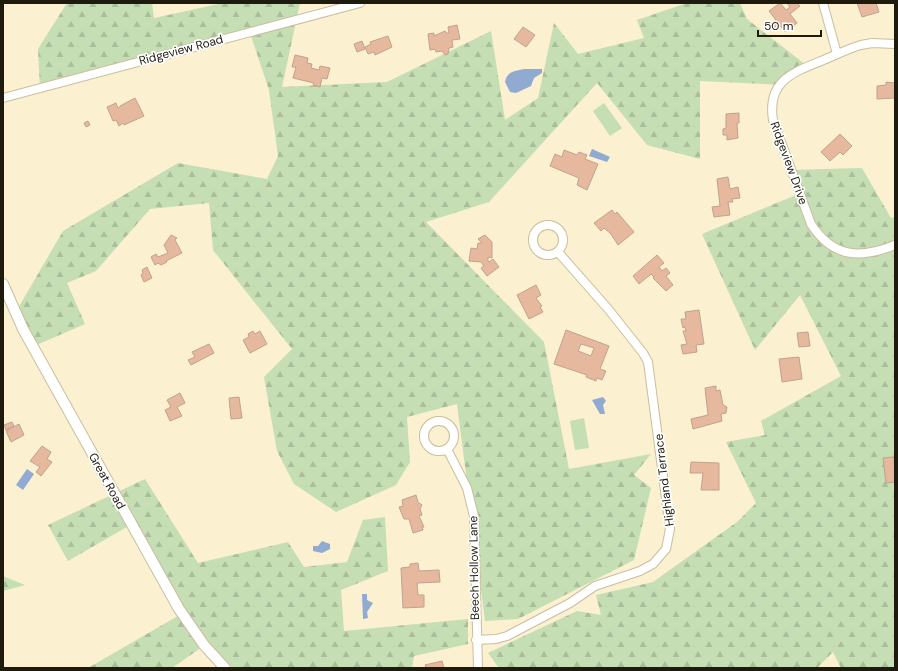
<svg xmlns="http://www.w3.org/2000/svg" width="898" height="671" font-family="'DM Sans',sans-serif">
<defs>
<pattern id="forest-firs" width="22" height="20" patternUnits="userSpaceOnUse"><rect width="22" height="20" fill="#c5deb4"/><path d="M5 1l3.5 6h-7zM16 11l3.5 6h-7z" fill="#a9be9a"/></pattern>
</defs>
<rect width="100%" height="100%" fill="#fbf0cf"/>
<g fill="#c5deb4">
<polygon points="604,103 622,128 610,136 593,111"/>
<polygon points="584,418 589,448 575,450 570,421"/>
</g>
<g fill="url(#forest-firs)">
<polygon points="67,3 152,3 154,18 223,3 300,3 282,87 387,82 491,31 505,120 538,98 554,23 578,54 644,38 637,20 687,3 740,3 747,19 806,65 784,85 700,81 700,159 647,145 597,83 489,202 426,222 544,342 569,469 651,454 634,475 651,488 634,560 518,619 485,621 457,404 407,417 410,462 396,485 336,512 294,484 277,451 264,377 292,349 213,250 209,203 150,209 96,271 67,283 85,324 32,347 17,310 63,231 178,163 267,179 278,156 269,90 251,36 40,90 38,49"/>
<polygon points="862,168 891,218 895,217 895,668 841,668 833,652 817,668 499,668 488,653 577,611 601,615 596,595 653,582 737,522 756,503 726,442 765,435 761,421 841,376 800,295 755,350 702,234 796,195 789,170"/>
<polygon points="145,479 198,563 288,542 304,567 347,562 363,520 385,517 388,571 341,590 344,631 468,619 468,644 414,656 412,668 233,668 205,645 172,668 88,668 183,613 132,524 68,561 48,525"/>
<polygon points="3,576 25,585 3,591"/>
</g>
<g fill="#91aad2">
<path d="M 524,69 L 542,69 L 542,73 L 534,78 L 531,86 L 516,93 L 510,92 L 505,82 C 507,71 515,71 524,69 Z"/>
<polygon points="592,149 610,157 607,162 589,156"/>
<polygon points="603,397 606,401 603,405 605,414 600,414 592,400"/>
<polygon points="27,469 34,474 23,490 16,485"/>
<polygon points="322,541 330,544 330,549 322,553 313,551 313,546 318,546"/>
<polygon points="362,594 367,594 367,600 373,603 367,612 368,618 363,619"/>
</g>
<g fill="#e6b89d" stroke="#c1a290" fill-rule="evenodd">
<polygon points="780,3 786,10 790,7 787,3 797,3 800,6 790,14 797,23 785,32 779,24 774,28 771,24 776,20 769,11"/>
<polygon points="857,3 876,3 879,12 862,17"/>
<polygon points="457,25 460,39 452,40 453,47 449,48 448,54 445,55 442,51 436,52 435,49 430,50 428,34 434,33 434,36 445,31 446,33 449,33 448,27"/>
<polygon points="523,27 535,35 526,47 514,39"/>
<polygon points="388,36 392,47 375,55 374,52 368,54 365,47 371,44 370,42"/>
<polygon points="362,41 365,49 357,52 354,44"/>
<polygon points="295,55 308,58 307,63 312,64 311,68 319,70 320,66 330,68 327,79 322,78 320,87 313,85 314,83 293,78 296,67 292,67"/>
<polygon points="886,82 895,83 895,98 877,99 877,86 886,85"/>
<polygon points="135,98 144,116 124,125 123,123 119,126 116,120 113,121 107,107 116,103 118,108 120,107 120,106"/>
<polygon points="739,113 739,123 737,123 738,138 727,140 727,135 723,135 723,129 726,128 726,114"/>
<polygon points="88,121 90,125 86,127 84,123"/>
<polygon points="840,134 852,146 843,155 840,152 830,161 821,152"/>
<polygon points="564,150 577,155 579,152 587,155 585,159 598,164 587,190 577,185 579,178 550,166 555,154 562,157"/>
<polygon points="728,177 730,189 738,187 740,198 732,199 733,202 728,202 730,215 714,217 712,207 720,206 717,179"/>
<polygon points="612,210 615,214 617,212 634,232 618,245 611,234 604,228 601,231 594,223"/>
<polygon points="171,235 177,238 175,240 182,253 166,261 167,262 161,265 158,263 155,265 151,257 156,254 158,257 168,253 164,245"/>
<polygon points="485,235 492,242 492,258 488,257 488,261 489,262 493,259 499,267 487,276 481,268 484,266 481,262 469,261 471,248 477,249 478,243 482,243 478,239"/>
<polygon points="657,255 664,263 659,267 662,271 666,268 670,273 666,276 673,285 666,291 653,278 654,277 651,274 639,284 633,276"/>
<polygon points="147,267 152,278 144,282 141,275 143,273 142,270"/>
<polygon points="536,285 541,295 536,298 542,306 540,307 543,312 529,319 517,295"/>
<polygon points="699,310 704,344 696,345 697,352 683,354 681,345 687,344 683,331 686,331 685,327 683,328 681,319 686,319 685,312"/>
<path d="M 566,330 L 609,346 L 600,369 L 606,371 L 602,380 L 597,378 L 596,381 L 586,377 L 587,375 L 554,364 ZM 581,344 L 594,348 L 591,356 L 578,351 Z"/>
<polygon points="253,331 255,334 260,331 267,344 250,353 243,340 249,337 248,334"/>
<polygon points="808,332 810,346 799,347 797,333"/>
<polygon points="209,344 214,353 191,365 188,360 195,357 192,352"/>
<polygon points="799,357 802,379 782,382 779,359"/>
<polygon points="716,386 716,391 720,390 723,405 727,407 726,413 721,414 722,421 693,429 691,419 708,415 705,388"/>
<polygon points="180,393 185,403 177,407 182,416 170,421 165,410 171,407 167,400"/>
<polygon points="239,397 242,418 231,419 229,398"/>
<polygon points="12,422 14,426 6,430 4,425"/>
<polygon points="19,424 24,435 11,442 6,431"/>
<polygon points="42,446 51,452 47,459 52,462 41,476 36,472 40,467 30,461"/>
<polygon points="894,457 895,482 886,483 883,458"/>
<polygon points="691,462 719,463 719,490 701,490 703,473 690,473"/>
<polygon points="416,495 418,502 422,505 420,509 422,515 419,516 424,527 422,527 423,530 413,533 409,519 404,519 399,507 403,506 402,500"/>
<polygon points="418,563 419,571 439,570 440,582 417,583 418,595 424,595 424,607 403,608 401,568 410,567 410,564"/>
<polygon points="442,661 444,668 426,668 425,665"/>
</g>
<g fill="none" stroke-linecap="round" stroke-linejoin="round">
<defs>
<g id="minor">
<polyline points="823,3 837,54"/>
<path d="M 895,44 L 872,43 L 861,45 C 847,49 834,56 821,61 C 791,73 767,82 773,120 L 811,224 C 833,258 860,259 895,245"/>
<polyline points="3,98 360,3"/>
<circle cx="548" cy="240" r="15"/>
<circle cx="439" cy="436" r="15"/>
<polyline points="447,449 467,488 474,516 478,668"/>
<polyline points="476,640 496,639 507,636 570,603 595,586 640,571 653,564 666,549 670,529 648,362 643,353 609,310 558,252"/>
</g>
<polyline id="tertiary" points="3,284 23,329 179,609 204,645 225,668"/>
</defs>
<use href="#minor" stroke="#c9be9e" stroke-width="10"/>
<use href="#tertiary" stroke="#c9be9e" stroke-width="12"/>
<use href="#minor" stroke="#fff" stroke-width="8"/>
<use href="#tertiary" stroke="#fff" stroke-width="10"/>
</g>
<g text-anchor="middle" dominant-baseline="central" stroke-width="3.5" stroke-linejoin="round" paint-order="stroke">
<g font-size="12" fill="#1e1a0e" stroke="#fff">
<text transform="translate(181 50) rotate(-15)">Ridgeview Road</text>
<text transform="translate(789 163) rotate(70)">Ridgeview Drive</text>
<text transform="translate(664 480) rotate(-97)">Highland Terrace</text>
<text transform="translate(107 481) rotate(61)">Great Road</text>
<text transform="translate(474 568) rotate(-91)">Beech Hollow Lane</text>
</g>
</g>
<rect width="898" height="671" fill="none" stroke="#1e1a0e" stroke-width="8"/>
<path d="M758 30v6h63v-6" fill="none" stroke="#1e1a0e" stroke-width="2"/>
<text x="764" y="30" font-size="12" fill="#1e1a0e" stroke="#ffffff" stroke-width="3" paint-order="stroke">50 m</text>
</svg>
